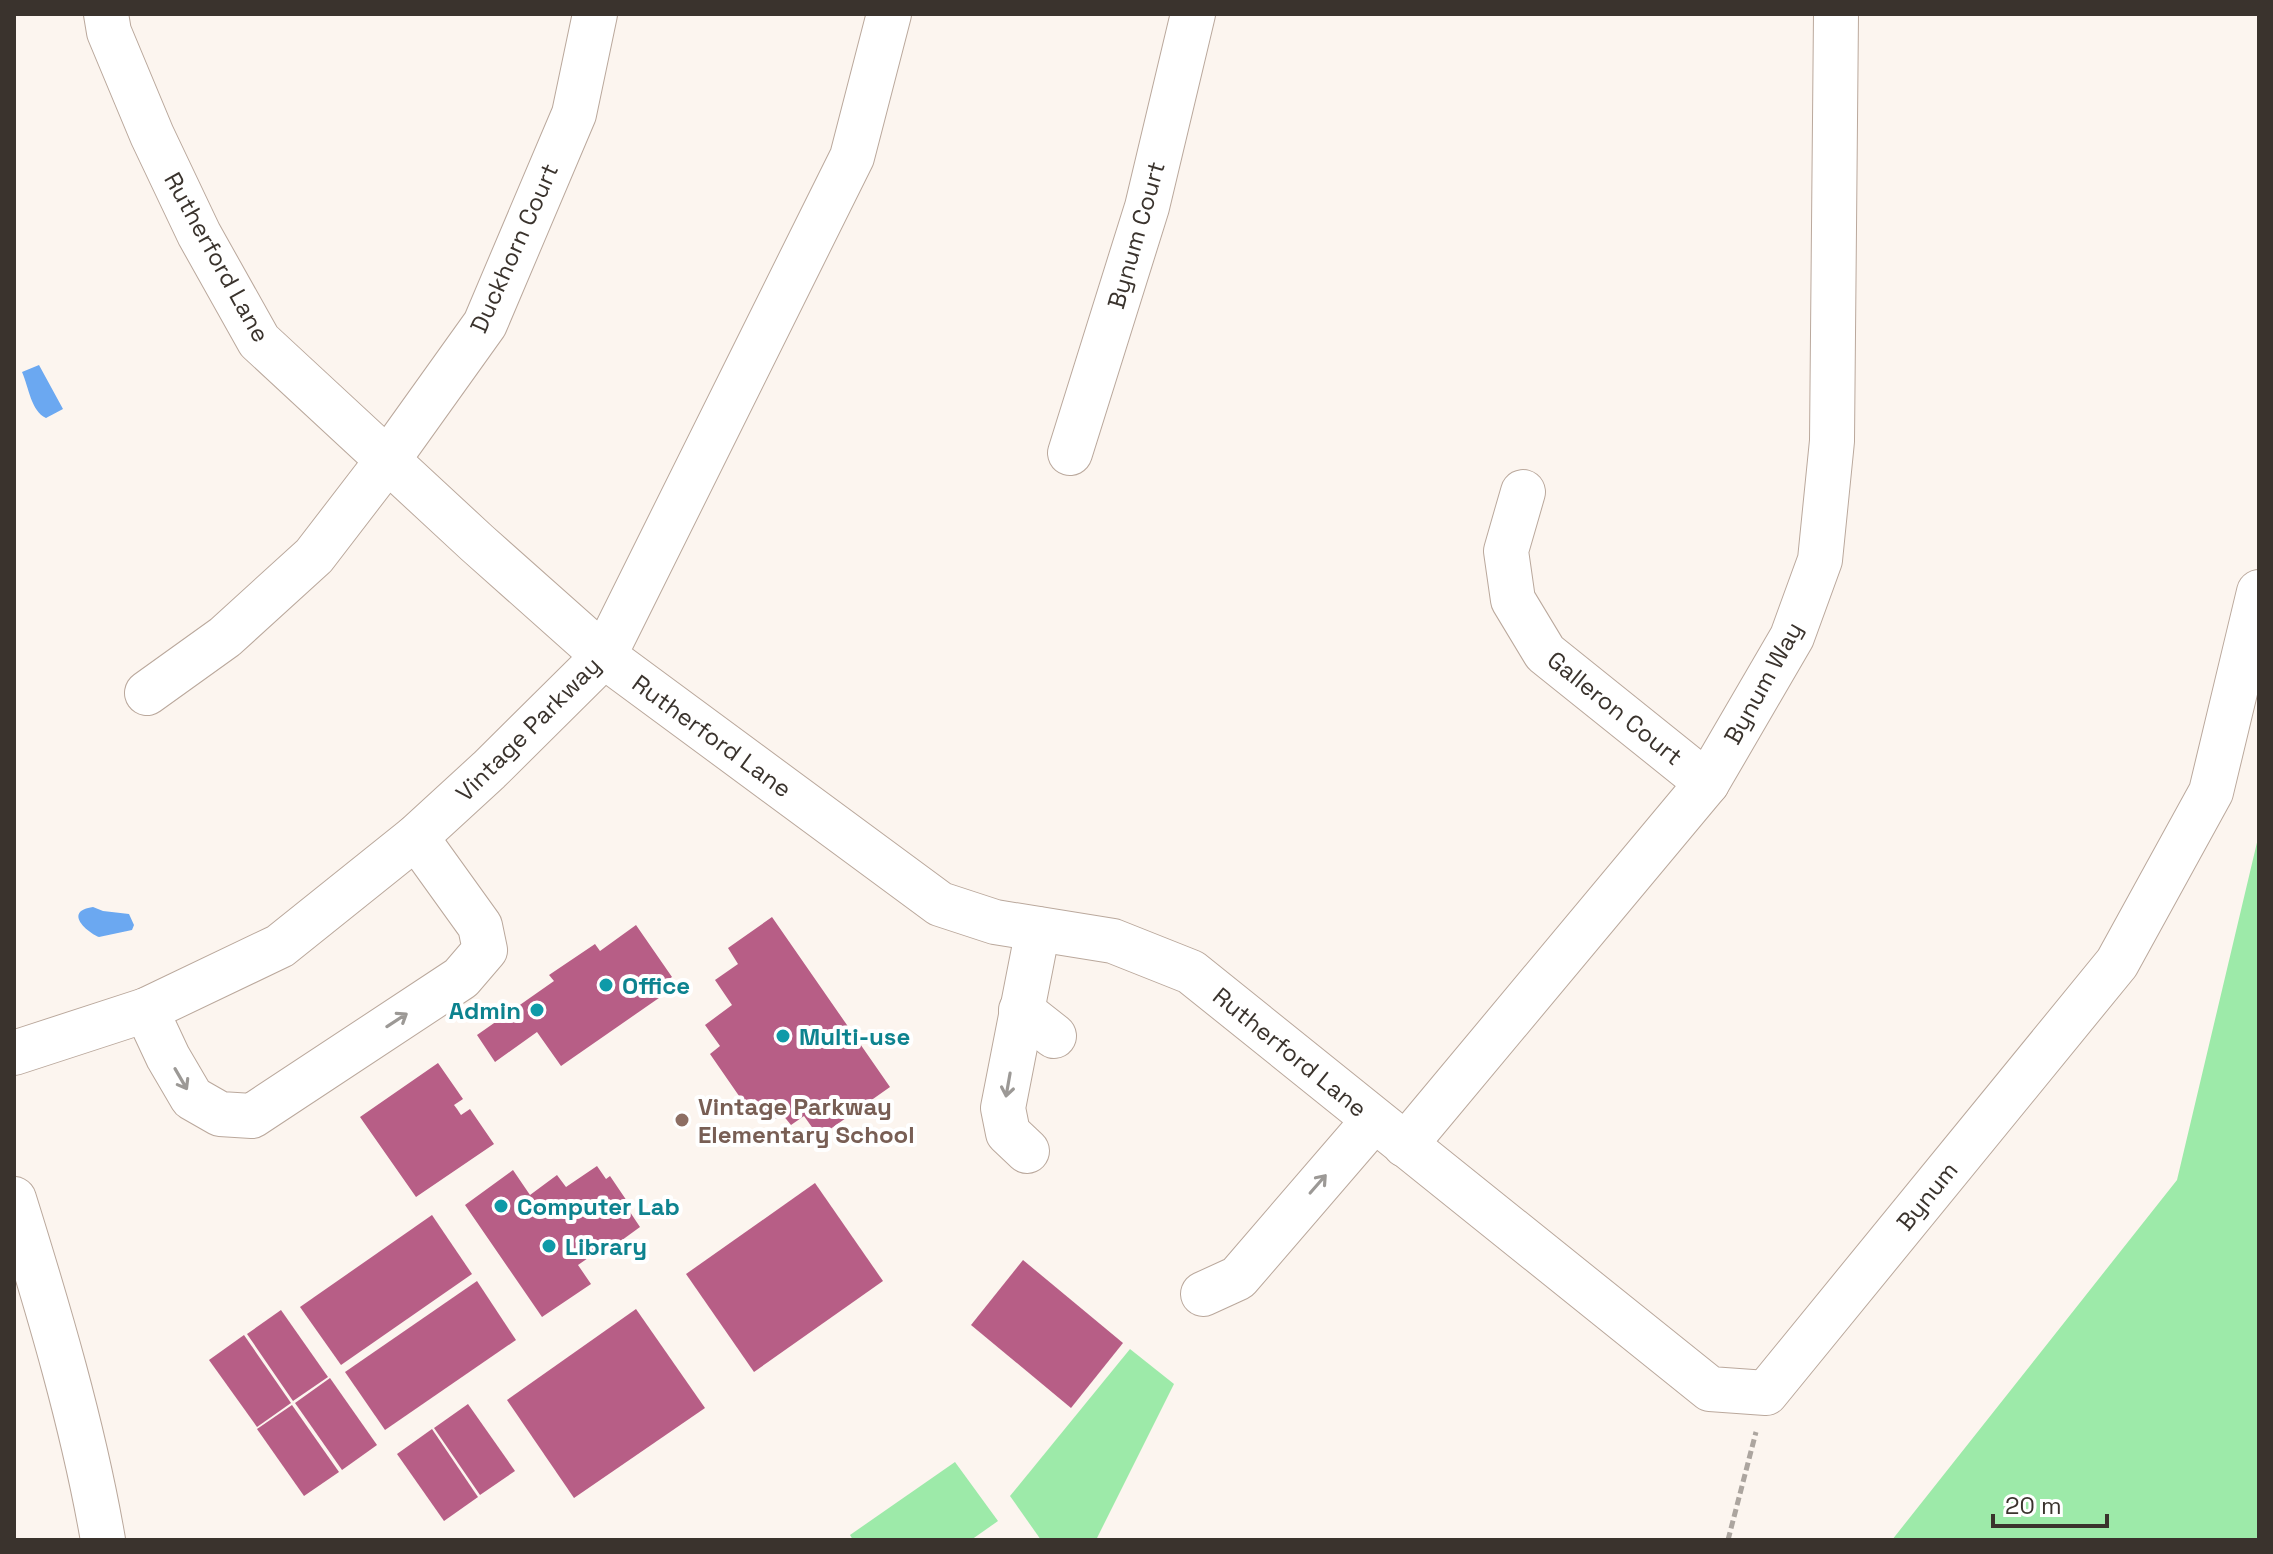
<svg xmlns="http://www.w3.org/2000/svg" width="2273" height="1554" font-family="'Space Grotesk',sans-serif">
<rect width="100%" height="100%" fill="#fcf5ef"/>
<g fill="#9deaa9">
<polygon points="2259,834 2259,1540 1892,1540 2177,1180"/>
<polygon points="1130,1349 1174,1384 1096,1540 1041,1540 1010,1496"/>
<polygon points="955,1462 998,1521 971,1540 853,1540 850,1535"/>
</g>
<g fill="#6ba8f1">
<path d="M 39,365 L 63,409 L 46,418 C 31,411 29,388 22,372 Z"/>
<path d="M 93,907 L 103,911 L 129,914 L 134,925 L 132,930 L 99,937 C 85,931 64,911 93,907 Z"/>
</g>
<g fill="#b75e86">
<polygon points="772,917 890,1087 819,1137 804,1116 791,1125 782,1114 771,1122 755,1099 746,1106 710,1054 720,1046 705,1025 732,1005 715,980 738,964 728,948"/>
<polygon points="636,925 672,977 663,983 669,991 561,1066 537,1032 495,1062 477,1035 554,981 549,975 595,944 600,951"/>
<polygon points="438,1063 463,1099 454,1105 457,1109 461,1115 470,1109 494,1144 416,1197 360,1117"/>
<polygon points="597,1166 606,1179 610,1176 631,1207 628,1209 640,1227 607,1251 604,1247 578,1265 591,1284 542,1317 465,1205 513,1170 530,1195 557,1175 566,1187"/>
<polygon points="815,1183 883,1281 754,1372 686,1274"/>
<polygon points="432,1215 472,1274 341,1365 300,1307"/>
<polygon points="1023,1260 1123,1343 1071,1408 971,1325"/>
<polygon points="477,1281 516,1340 385,1430 345,1372"/>
<polygon points="636,1309 705,1408 574,1498 507,1400"/>
<polygon points="281,1310 328,1377 293,1401 247,1334"/>
<polygon points="244,1335 291,1403 257,1427 209,1360"/>
<polygon points="330,1378 377,1445 342,1470 295,1403"/>
<polygon points="468,1404 515,1471 480,1495 434,1428"/>
<polygon points="292,1405 339,1472 304,1496 257,1429"/>
<polygon points="432,1429 478,1497 444,1521 397,1454"/>
</g>
<g fill="none" stroke-linecap="round" stroke-linejoin="round">
<defs>
<g id="minor">
<polyline points="106,14 109,32 152,135 199,234 259,341 477,543 604,656 940,904 995,922 1113,941 1191,972 1710,1389 1766,1393 2117,963 2211,792 2259,592"/>
<polyline points="1070,453 1147,207 1193,14"/>
<polyline points="1523,492 1506,551 1513,600 1545,653 1707,783"/>
<polyline points="147,693 225,637 314,556 387,461 485,324 574,114 595,14"/>
<polyline points="146,1010 168,1057 192,1098 220,1114 252,1116 461,978 485,950 480,926 416,837"/>
<polyline points="1021,1010 1054,1036"/>
<polyline points="14,1053 146,1010 280,946 416,837 489,770 604,656 852,157 889,14"/>
<polyline points="1405,1145 1707,783 1792,637 1820,560 1832,441 1836,14"/>
<polyline points="1027,1151 1008,1133 1003,1108 1038,929"/>
<path d="M 14,1199 C 49,1311 83,1425 103,1540"/>
<polyline points="1203,1294 1238,1278 1374,1120"/>
</g>
</defs>
<use href="#minor" stroke="#baa89c" stroke-width="46"/>
<polyline stroke="#aca59f" stroke-width="5" stroke-dasharray="8 4" stroke-linecap="butt" points="1728,1540 1756,1432"/>
<use href="#minor" stroke="#fff" stroke-width="44"/>
</g>
<defs><path id="oneway-shaft" d="M-6 0H5M1.5-3L5.5 0L1.5 3" fill="none" stroke-width="1.6" stroke-linecap="round" stroke-linejoin="round" transform="scale(2)"/></defs>
<g stroke="#9c9996">
<use href="#oneway-shaft" transform="translate(397 1020) rotate(-33)"/>
<use href="#oneway-shaft" transform="translate(181 1079) rotate(60)"/>
<use href="#oneway-shaft" transform="translate(1008 1085) rotate(100)"/>
<use href="#oneway-shaft" transform="translate(1318 1184) rotate(-49)"/>
</g>
<g fill="#0f9aa8" stroke="#fff" stroke-width="3">
<circle cx="606" cy="985" r="8"/>
<circle cx="537" cy="1010" r="8"/>
<circle cx="783" cy="1036" r="8"/>
<circle cx="501" cy="1206" r="8"/>
<circle cx="549" cy="1246" r="8"/>
</g>
<circle fill="#8d6e63" stroke="#fff" stroke-width="3" cx="682" cy="1120" r="8"/>
<g text-anchor="middle" dominant-baseline="central" stroke-width="8" stroke-linejoin="round" paint-order="stroke">
<g font-size="24" fill="#3a332d" stroke="#fff">
<text transform="translate(1136 235) rotate(-74)">Bynum Court</text>
<text transform="translate(514 248) rotate(-66)">Duckhorn Court</text>
<text transform="translate(217 257) rotate(61)">Rutherford Lane</text>
<text transform="translate(1763 683) rotate(-61)">Bynum Way</text>
<text transform="translate(1615 708) rotate(39)">Galleron Court</text>
<text transform="translate(528 729) rotate(-45)">Vintage Parkway</text>
<text transform="translate(712 736) rotate(36)">Rutherford Lane</text>
<text transform="translate(1290 1052) rotate(39)">Rutherford Lane</text>
<text transform="translate(1927 1196) rotate(-51)">Bynum</text>
</g>
<g font-size="24" font-weight="bold" fill="#0d838f" stroke="#fff" text-anchor="start">
<text x="622" y="985">Office</text>
<text x="521" y="1010" text-anchor="end">Admin</text>
<text x="799" y="1036">Multi-use</text>
<text x="517" y="1206">Computer Lab</text>
<text x="565" y="1246">Library</text>
</g>
<g font-size="24" font-weight="bold" fill="#785e54" stroke="#fff" text-anchor="start">
<text x="698" y="1106">Vintage Parkway<tspan x="698" dy="28">Elementary School</tspan></text>
</g>
</g>
<rect width="2273" height="1554" fill="none" stroke="#3a332d" stroke-width="32"/>
<path d="M1993 1514v12h114v-12" fill="none" stroke="#3a332d" stroke-width="4"/>
<text x="2005" y="1514" font-size="24" fill="#3a332d" stroke="#ffffff" stroke-width="6" paint-order="stroke">20 m</text>
</svg>
